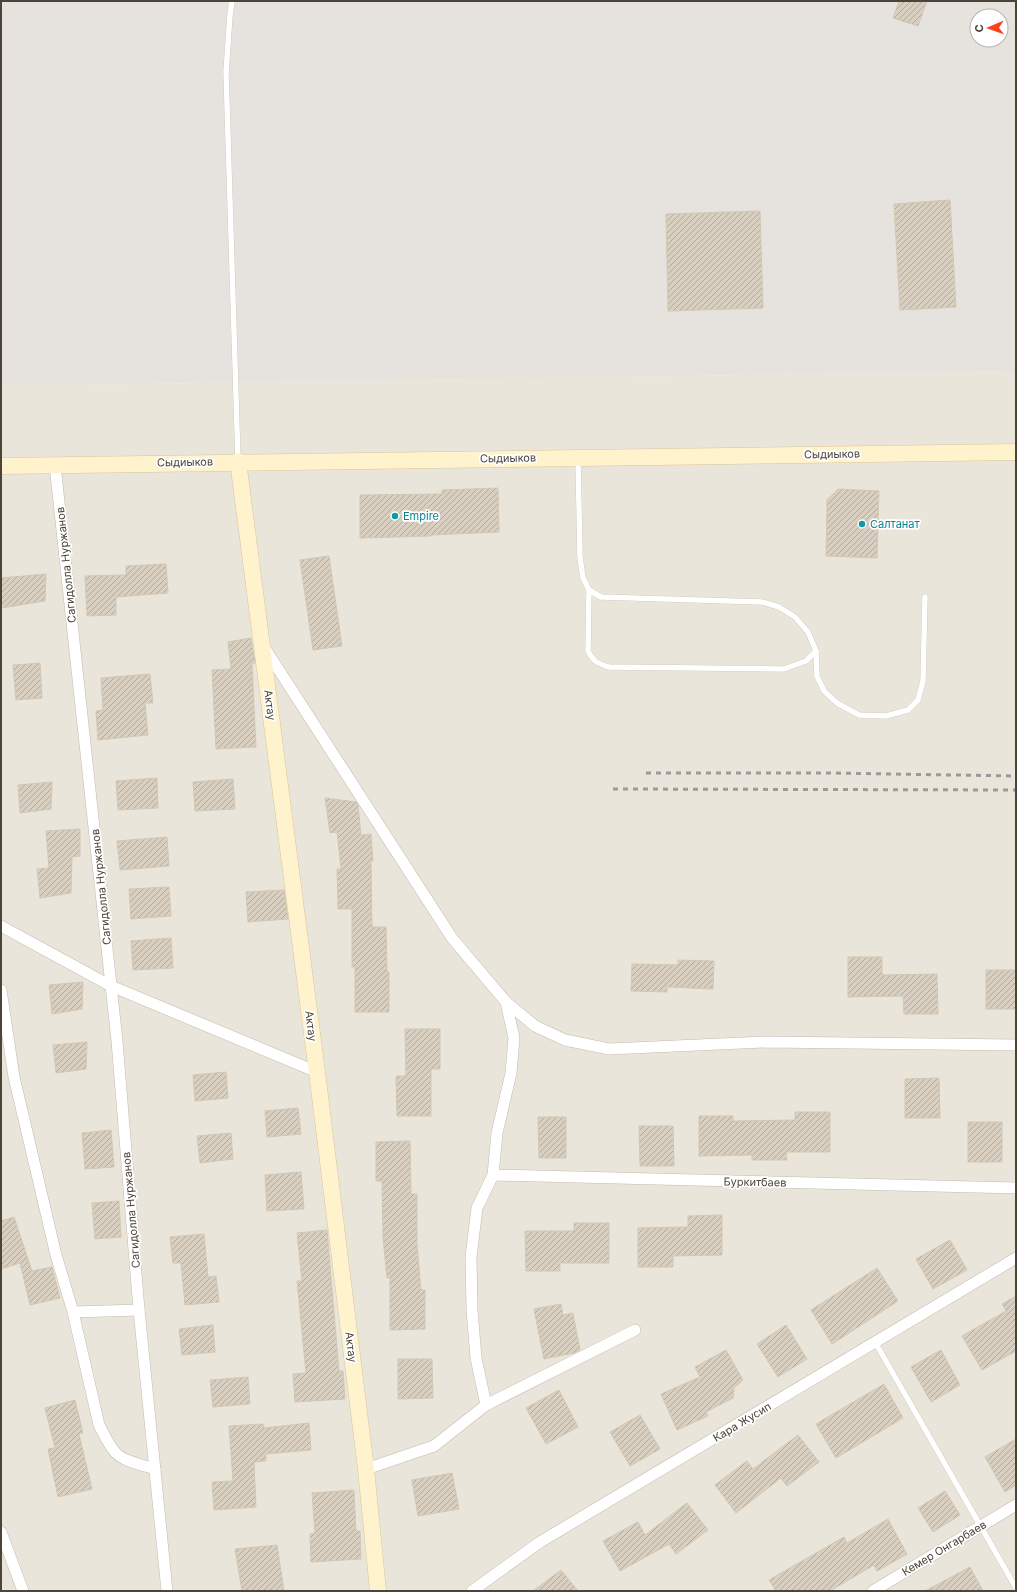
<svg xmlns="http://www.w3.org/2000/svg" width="1017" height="1592" font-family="Inter,sans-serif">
<defs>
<pattern id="building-hatch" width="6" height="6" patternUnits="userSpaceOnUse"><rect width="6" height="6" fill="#d8cfc1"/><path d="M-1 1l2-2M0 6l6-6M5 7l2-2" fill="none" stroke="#b1aa9e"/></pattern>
</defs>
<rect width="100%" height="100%" fill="#f6f3ec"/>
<polygon fill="#eae5da" points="1016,371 1016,1591 1,1591 1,386"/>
<path fill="#e6e2dd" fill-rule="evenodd" d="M 1,1 L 1016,1 L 1016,371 L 1,386 ZM 977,16 L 1001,16 L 1001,40 L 977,40 Z"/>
<g fill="url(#building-hatch)" stroke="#d3c7b4">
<polygon points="899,1 927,1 918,26 893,18"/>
<polygon points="950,200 956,307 900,310 894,204"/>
<polygon points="760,211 763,308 668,311 666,214"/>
<polygon points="498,488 499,532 431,535 431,536 360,538 360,495 442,494 442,490"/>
<polygon points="838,489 879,491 877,558 826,556 827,500"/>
<polygon points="329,556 342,646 313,650 300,560"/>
<polygon points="166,564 168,593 116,597 116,615 87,616 85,576 126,575 126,566"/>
<polygon points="46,574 45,601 1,608 1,578"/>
<polygon points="251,638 255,663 252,663 256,747 216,749 212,670 231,669 228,642"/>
<polygon points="40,663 42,698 16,700 13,665"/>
<polygon points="150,674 153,703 145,703 148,735 98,740 96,711 103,710 101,678"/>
<polygon points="157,778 158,808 118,810 116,781"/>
<polygon points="233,779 235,809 195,811 193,782"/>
<polygon points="52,782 51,809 20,813 18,785"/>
<polygon points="325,798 356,802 358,805 361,835 371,834 373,861 371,862 372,927 386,927 387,972 389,972 389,1012 355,1012 355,967 352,967 352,909 338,909 337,869 341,869 337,832 330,833"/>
<polygon points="80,829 80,856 72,857 71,893 40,898 37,869 49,868 46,831"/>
<polygon points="167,837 169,866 120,870 117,841"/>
<polygon points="169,887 171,916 131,919 129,889"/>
<polygon points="284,890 288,919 248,922 246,892"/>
<polygon points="171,938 173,968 133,970 131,941"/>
<polygon points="848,957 882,957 882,975 937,974 938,1014 904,1014 903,996 848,997"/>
<polygon points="678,960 714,961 713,989 667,987 667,992 631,991 632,964 678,965"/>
<rect x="986" y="970" width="30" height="39"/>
<polygon points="83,982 82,1009 52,1014 49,985"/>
<polygon points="405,1029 440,1029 440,1069 431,1069 431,1116 397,1116 396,1076 406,1076"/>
<polygon points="87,1042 86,1069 56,1073 53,1045"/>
<polygon points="226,1072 228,1098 195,1101 193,1075"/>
<polygon points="939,1078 940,1118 905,1118 905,1079"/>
<polygon points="298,1108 301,1134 267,1137 265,1111"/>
<polygon points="795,1112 830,1112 830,1152 786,1152 787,1160 752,1160 752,1155 699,1156 699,1116 733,1116 733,1121 795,1120"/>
<polygon points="538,1117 566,1117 566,1158 539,1158"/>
<rect x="968" y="1122" width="34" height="40"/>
<polygon points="639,1126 673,1126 674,1166 640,1166"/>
<polygon points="111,1130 114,1167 85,1169 82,1133"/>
<polygon points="231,1133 233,1159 200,1163 197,1136"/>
<polygon points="410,1141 411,1194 417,1194 417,1244 421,1290 425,1290 425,1329 390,1330 390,1278 387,1278 383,1238 382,1181 376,1181 376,1142"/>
<polygon points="301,1172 304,1209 267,1211 265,1175"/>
<polygon points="119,1201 121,1237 95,1239 92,1203"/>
<polygon points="722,1215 722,1255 673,1256 673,1267 638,1267 638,1228 688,1227 688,1216"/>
<polygon points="14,1217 32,1271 52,1267 60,1298 30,1305 20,1263 1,1269 1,1221"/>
<polygon points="574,1223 609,1223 609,1263 560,1263 560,1271 526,1271 525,1231 574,1231"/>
<polygon points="327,1230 339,1371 343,1371 345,1399 295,1402 293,1374 306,1373 297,1281 302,1281 297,1233"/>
<polygon points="204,1234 208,1277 216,1276 219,1302 185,1305 181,1263 173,1263 170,1237"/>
<polygon points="950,1240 967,1270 933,1289 916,1259"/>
<polygon points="877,1268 898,1301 832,1344 811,1310"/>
<polygon points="1016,1296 1016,1351 982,1370 962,1336 1006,1311 1002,1304"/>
<polygon points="561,1304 563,1315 573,1313 580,1350 574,1353 544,1359 534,1309"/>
<polygon points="213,1325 215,1352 182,1355 179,1329"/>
<polygon points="786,1325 807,1359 778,1377 757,1344"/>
<polygon points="726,1350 743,1380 734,1388 733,1398 706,1412 708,1416 677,1430 661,1394 700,1377 695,1367"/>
<polygon points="941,1350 960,1385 931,1402 911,1367"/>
<polygon points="398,1359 432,1359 433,1398 398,1399"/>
<polygon points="248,1377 250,1404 213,1407 210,1380"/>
<polygon points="884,1384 903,1418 836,1458 816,1424"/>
<polygon points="559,1390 578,1427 546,1444 526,1408"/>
<polygon points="75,1400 83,1433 79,1434 92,1489 58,1497 48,1449 55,1448 45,1408"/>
<polygon points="640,1415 660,1449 630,1466 610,1432"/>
<polygon points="309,1423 311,1450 266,1454 266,1461 254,1462 256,1507 214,1510 212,1482 233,1481 229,1426 263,1424 264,1428"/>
<polygon points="798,1435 819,1462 787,1486 781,1478 736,1513 715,1485 747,1461 753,1469"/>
<polygon points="1016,1439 1016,1485 1005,1492 985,1457"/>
<polygon points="452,1473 459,1509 418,1516 412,1480"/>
<polygon points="354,1490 356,1531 360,1531 361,1559 311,1562 310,1534 315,1533 312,1493"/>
<polygon points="945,1491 960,1515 933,1532 918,1508"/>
<polygon points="687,1503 708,1530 676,1554 669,1544 620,1571 603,1541 638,1522 645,1535"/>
<polygon points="888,1519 907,1554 877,1571 874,1565 830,1591 776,1591 769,1580 844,1537 847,1543"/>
<polygon points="277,1545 284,1591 242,1591 235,1549"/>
<polygon points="970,1567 983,1591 925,1591"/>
<polygon points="561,1570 578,1591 533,1591"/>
</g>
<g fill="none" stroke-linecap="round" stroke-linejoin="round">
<defs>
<g id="lane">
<polyline points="232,1 230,15 226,72 238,460"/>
<polyline points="578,459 580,557 583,578 589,590 601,597 762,602 779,607 795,617 808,632 816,651 817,676 824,691 837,703 859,715 886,716 908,710 918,700 923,681 925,597"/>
<path d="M 589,590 L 588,651 C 593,661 598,664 609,667 L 784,669 L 806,661 L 816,651"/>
<polyline points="875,1342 1016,1588"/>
</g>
<g id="street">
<polyline points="55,465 117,1041 139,1310 167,1591"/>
<polyline points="264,647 452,938 506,1002 514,1038 511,1073 497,1133 493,1175 477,1208 471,1257 472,1310 476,1358 486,1405"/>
<polyline points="1,926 111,986 317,1072"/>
<polyline points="1,990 14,1077 56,1255 73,1312 139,1310"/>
<polyline points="506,1002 535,1026 565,1040 609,1049 766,1042 1016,1045"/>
<polyline points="493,1175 1016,1188"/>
<path d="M 73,1312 L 99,1425 C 104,1434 108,1444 115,1452 C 124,1462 143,1465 155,1469"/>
<polyline points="366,1469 434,1446 486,1405 635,1330"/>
<polyline points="1,1532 23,1591"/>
<polyline points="472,1591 540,1542 1016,1258"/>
<polyline points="873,1591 1016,1505"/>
</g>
<g id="secondary">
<polyline points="238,461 317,1072 366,1469 378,1591"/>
<polyline points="1,466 1016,452"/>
</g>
</defs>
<use href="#lane" stroke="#c2bbae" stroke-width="6"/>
<use href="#street" stroke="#c2bbae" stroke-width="12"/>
<use href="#secondary" stroke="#d6c79b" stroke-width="17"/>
<use href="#lane" stroke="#fff" stroke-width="5.5"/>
<use href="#street" stroke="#fff" stroke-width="11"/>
<use href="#secondary" stroke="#fff3cd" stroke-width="16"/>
<g stroke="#9a9a9a" stroke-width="3" stroke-dasharray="5 5" stroke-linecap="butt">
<polyline points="646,773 829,773 1016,776"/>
<polyline points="613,789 1016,790"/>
</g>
</g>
<g fill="#0f9aa8" stroke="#fff" stroke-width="1.5">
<circle cx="395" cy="516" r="4"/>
<circle cx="862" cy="524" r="4"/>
</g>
<g text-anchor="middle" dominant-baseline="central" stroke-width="3.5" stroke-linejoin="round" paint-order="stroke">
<g font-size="11" fill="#4b4439" stroke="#fff">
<text transform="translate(832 454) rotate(-1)">Сыдиыков</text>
<text transform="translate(508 458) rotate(-1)">Сыдиыков</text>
<text transform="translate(185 462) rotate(-1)">Сыдиыков</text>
<text transform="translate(66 565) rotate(-96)">Сагидолла Нуржанов</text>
<text transform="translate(270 705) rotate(83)">Актау</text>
<text transform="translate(101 887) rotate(-96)">Сагидолла Нуржанов</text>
<text transform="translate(311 1026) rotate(83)">Актау</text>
<text transform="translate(755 1182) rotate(1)">Буркитбаев</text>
<text transform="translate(131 1210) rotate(-95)">Сагидолла Нуржанов</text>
<text transform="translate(351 1347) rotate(83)">Актау</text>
<text transform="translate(742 1422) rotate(-31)">Кара Жусип</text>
<text transform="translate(944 1548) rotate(-31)">Кемер Онгарбаев</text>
</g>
<g font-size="11" fill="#0d838f" stroke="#fff" text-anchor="start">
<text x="403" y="516">Empire</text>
<text x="870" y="524">Салтанат</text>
</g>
</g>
<rect width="1017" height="1592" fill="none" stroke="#4b4439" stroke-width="4"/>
<g transform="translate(989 28) rotate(268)"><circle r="19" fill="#ffffff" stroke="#b7b4b0"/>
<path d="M0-3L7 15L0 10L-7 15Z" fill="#fc3f1d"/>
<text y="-6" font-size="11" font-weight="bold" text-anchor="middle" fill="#4b4439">С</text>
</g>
</svg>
